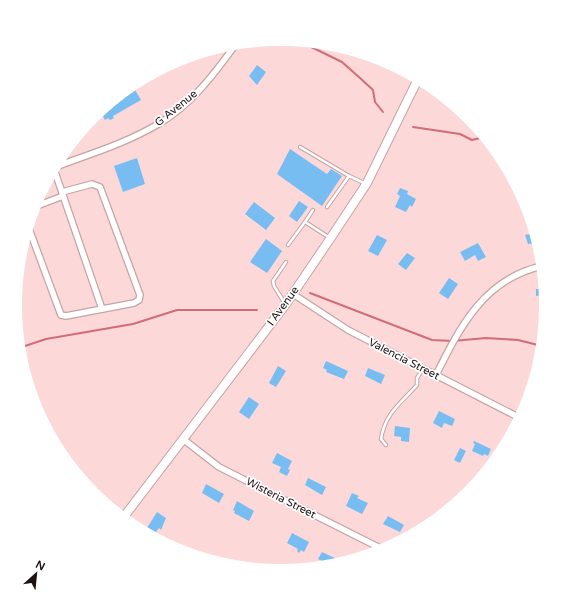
<svg xmlns="http://www.w3.org/2000/svg" width="561" height="610" font-family="'Varela Round',sans-serif">
<rect width="100%" height="100%" fill="#fdd8d9"/>
<g fill="none" stroke-linecap="round" stroke-linejoin="round">
<g stroke="#d26c77" stroke-width="2">
<polyline points="301,42 342,62 360,78 373,90 375,102 383,112"/>
<polyline points="413,127 460,134 472,140 484,137"/>
<polyline points="310,293 432,340 453,341 486,338 518,340 542,346"/>
<polyline points="19,348 46,339 133,324 177,310 257,310"/>
</g>
</g>
<g fill="#78bdf1">
<polygon points="257,65 266,72 257,85 249,76"/>
<polygon points="132,85 141,100 113,116 114,118 110,120 108,118 105,120 100,111"/>
<polygon points="290,149 327,174 331,169 342,176 322,206 277,174"/>
<polygon points="137,158 145,184 123,192 114,166"/>
<polygon points="400,188 408,191 407,194 416,199 412,207 410,205 406,212 395,207 400,196 397,194"/>
<polygon points="299,201 308,207 297,222 289,216"/>
<polygon points="254,202 275,218 266,230 245,214"/>
<polygon points="534,229 538,243 528,244 525,235 530,234 529,231"/>
<polygon points="377,235 387,240 378,256 368,251"/>
<polygon points="266,239 282,251 267,273 250,262"/>
<polygon points="478,243 486,257 478,261 475,255 465,261 460,252"/>
<polygon points="407,253 415,258 406,270 398,264"/>
<polygon points="449,278 458,284 448,299 439,293"/>
<polygon points="539,284 544,284 545,295 536,296 536,289 539,289"/>
<polygon points="326,361 348,371 344,379 326,372 327,370 323,368"/>
<polygon points="278,366 286,371 276,387 269,383"/>
<polygon points="368,368 385,375 381,384 365,376"/>
<polygon points="249,397 259,404 249,419 239,412"/>
<polygon points="439,411 455,419 452,426 444,423 442,428 433,423"/>
<polygon points="395,426 410,428 409,442 401,441 401,437 394,436"/>
<polygon points="474,441 491,449 488,456 484,454 483,456 472,451 475,444 473,443"/>
<polygon points="460,448 466,451 460,463 454,460"/>
<polygon points="277,453 292,461 288,469 290,470 287,476 279,472 281,467 272,463"/>
<polygon points="308,478 326,487 322,495 305,485"/>
<polygon points="206,484 224,494 219,503 202,493"/>
<polygon points="352,493 359,496 357,498 368,503 362,514 346,506"/>
<polygon points="237,501 254,511 249,521 234,513 235,511 233,510"/>
<polygon points="157,512 166,518 161,530 159,528 155,533 147,528"/>
<polygon points="388,516 404,525 400,532 383,524"/>
<polygon points="292,533 309,542 304,552 301,550 299,553 297,551 298,549 287,543"/>
<polygon points="322,552 337,559 334,565 323,565 324,562 318,559"/>
</g>
<g fill="none" stroke-linecap="round" stroke-linejoin="round">
<defs>
<g id="service">
<polyline points="300,147 349,176"/>
<polyline points="327,207 349,176 364,183"/>
<polyline points="305,222 313,210"/>
<polyline points="288,245 305,222 330,238"/>
<polyline points="284,302 274,286 273,281 286,262"/>
<path d="M 386,445 L 381,439 C 385,413 401,403 417,385 L 417,378 L 423,369"/>
</g>
<g id="minor">
<path d="M 55,167 C 90,154 127,143 160,123 C 191,105 215,73 236,44"/>
<polyline points="54,169 102,309"/>
<polyline points="34,207 63,196"/>
<polyline points="28,226 61,315 66,316 134,303 139,300 140,295 100,187 92,184 62,192"/>
<polyline points="293,294 348,330 520,418"/>
<path d="M 436,375 C 460,327 484,279 542,266"/>
<polyline points="183,439 219,467 384,550"/>
</g>
<polyline id="primary" points="123,518 286,304 330,239 367,183 418,79"/>
</defs>
<use href="#service" stroke="#c6a3a4" stroke-width="4.5"/>
<use href="#minor" stroke="#c6a3a4" stroke-width="8"/>
<use href="#primary" stroke="#c6a3a4" stroke-width="10"/>
<use href="#service" stroke="#fff" stroke-width="2.5"/>
<use href="#minor" stroke="#fff" stroke-width="5.5"/>
<use href="#primary" stroke="#fff" stroke-width="8"/>
</g>
<g text-anchor="middle" dominant-baseline="central" stroke-width="3.5" stroke-linejoin="round" paint-order="stroke">
<g font-size="11" fill="#1e1213" stroke="#fff">
<text transform="translate(176 108) rotate(-39)">G Avenue</text>
<text transform="translate(283 306) rotate(-54)">I Avenue</text>
<text transform="translate(404 359) rotate(27)">Valencia Street</text>
<text transform="translate(281 498) rotate(27)">Wisteria Street</text>
</g>
</g>
<path d="M0 0H561V610H0ZM280 46H281A258 258 0 0 1 539 304V306A258 258 0 0 1 281 564H280A258 258 0 0 1 22 306V304A258 258 0 0 1 280 46Z" fill="#fff" fill-rule="evenodd"/>
<g transform="translate(36 574) rotate(27)" stroke="#ffffff" stroke-width="3" paint-order="stroke">
<path d="M0-3L7 15L0 10L-7 15Z" fill="#1e1213"/>
<text y="-6" font-size="11" font-weight="bold" text-anchor="middle" fill="#1e1213">N</text>
</g>
</svg>
